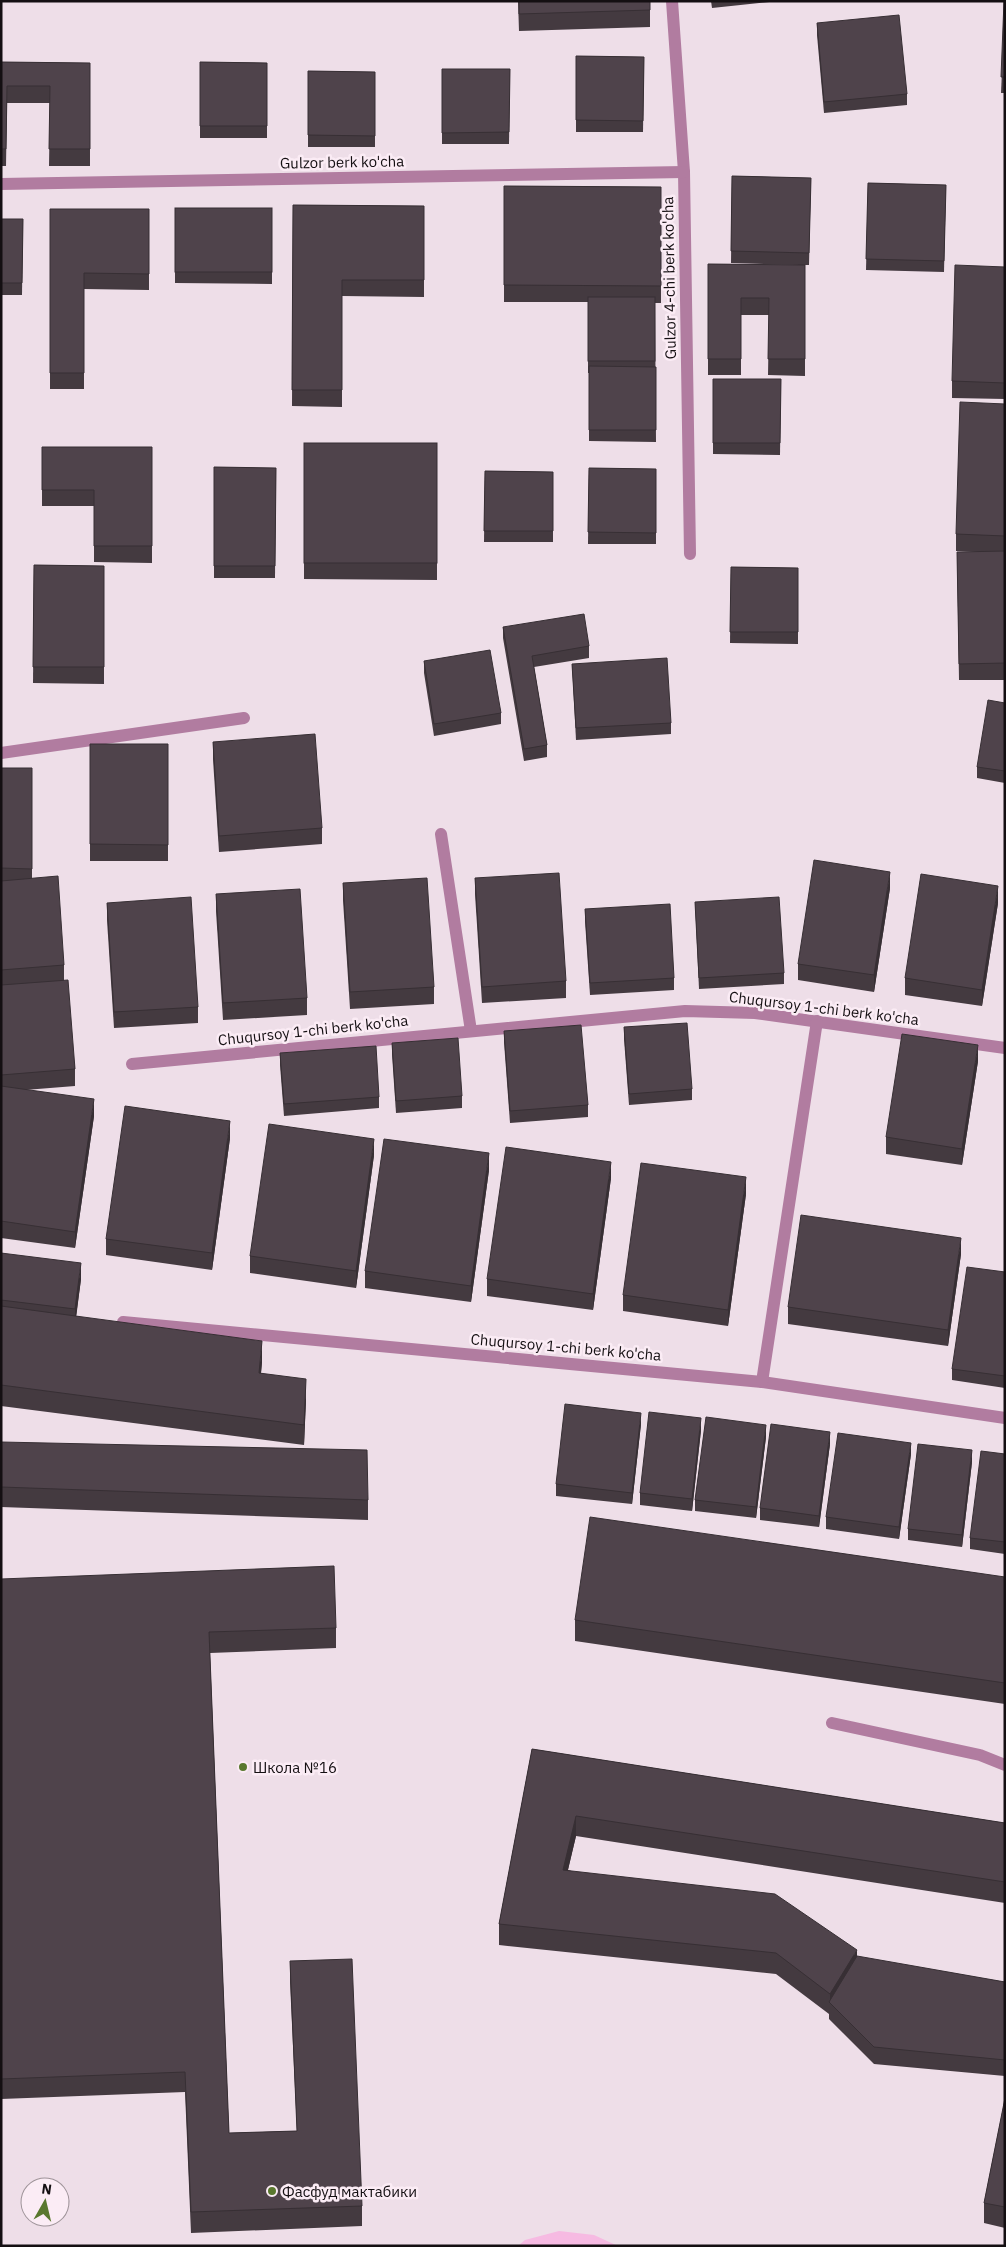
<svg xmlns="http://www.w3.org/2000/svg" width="1006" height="2247" font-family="'IBM Plex Sans',sans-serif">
<rect width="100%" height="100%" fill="#eedee8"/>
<polygon fill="#f6bae2" points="559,2231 594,2235 618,2246 518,2246 525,2240"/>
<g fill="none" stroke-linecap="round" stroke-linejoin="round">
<g stroke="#b17ca0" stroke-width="12">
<polyline points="1,753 244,718"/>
<polyline points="441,834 471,1031"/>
</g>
<g stroke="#b17ca0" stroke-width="12">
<polyline points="672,1 684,172 690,554"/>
<polyline points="1,184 684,172"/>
<polyline points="132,1064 685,1011 755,1013 1005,1048"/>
<polyline points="123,1322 762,1382 1005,1418"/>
<polyline points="762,1382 817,1021"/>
<polyline points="832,1723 980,1755 1005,1765"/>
</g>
</g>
<g fill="#443a40">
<polygon points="518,1 650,1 650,27 519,31"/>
<polygon points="711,1 779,1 712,8"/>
<polygon points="1005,1 1005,93 1001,93"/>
<polygon points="817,23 907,94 907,105 824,113 817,35"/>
<polygon points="576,56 644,57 643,132 576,132"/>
<polygon points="1,62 90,63 90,166 49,166 50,103 7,103 6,166 1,166"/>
<polygon points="200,62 267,63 267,138 200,138"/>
<polygon points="442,69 510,69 509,144 442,144"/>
<polygon points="308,71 375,72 375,147 308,147"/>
<polygon points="732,176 811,178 809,265 805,265 805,376 768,375 769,315 741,315 741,375 708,375 708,264 801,265 731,263"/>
<polygon points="868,183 946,185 944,272 866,270"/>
<polygon points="504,186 661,187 661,303 655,303 656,442 589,441 589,373 588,373 588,302 504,302"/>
<polygon points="293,205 424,206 424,297 342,296 342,407 292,406"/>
<polygon points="175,208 272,208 272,284 175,283"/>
<polygon points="50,209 149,209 149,290 84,289 84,389 50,389"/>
<polygon points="1,219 23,219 22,295 1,295"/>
<polygon points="1005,267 1005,399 952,398 952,381"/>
<polygon points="713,379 781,379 780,455 713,454"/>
<polygon points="1005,404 1005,680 959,680 957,552 981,552 956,551 956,534"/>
<polygon points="304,443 437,443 437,580 304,579"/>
<polygon points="42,447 152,447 152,563 94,562 94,506 42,506"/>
<polygon points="214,467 276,468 275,578 214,578"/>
<polygon points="589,468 656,469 656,544 588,544"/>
<polygon points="485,471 553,472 553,542 484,542"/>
<polygon points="34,565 104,566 104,684 33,683"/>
<polygon points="731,567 798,568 798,644 730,643"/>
<polygon points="503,627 589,646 589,658 534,667 547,745 547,757 524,761 503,638"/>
<polygon points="424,661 501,713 501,724 434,736 424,673"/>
<polygon points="572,664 671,723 671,734 576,740"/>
<polygon points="1005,703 1005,783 977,778 977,767"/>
<polygon points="213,742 322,828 322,844 219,852 213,759"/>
<rect x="90" y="744" width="78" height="117"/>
<polygon points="1,768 32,768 32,878 64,965 64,980 75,1069 75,1086 25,1090 94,1116 75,1248 1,1238"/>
<polygon points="475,878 566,981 566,998 482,1003 475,894"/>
<polygon points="343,883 434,987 434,1004 350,1009 343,900"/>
<polygon points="890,888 874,992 798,980 798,964"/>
<polygon points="216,894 307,998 307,1015 223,1020 216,911"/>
<polygon points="695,902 784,973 784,984 699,989"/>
<polygon points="107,903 198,1007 198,1023 114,1028 107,920"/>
<polygon points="998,903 982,1006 905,995 905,978"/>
<polygon points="585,909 674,978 674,990 590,995 585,921"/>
<polygon points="624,1027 692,1089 692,1100 629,1105 624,1039"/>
<polygon points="504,1031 588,1105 588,1117 510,1123 504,1042"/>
<polygon points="392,1043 462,1096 462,1108 396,1113 392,1054"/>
<polygon points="280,1053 379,1097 379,1108 284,1116 280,1065"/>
<polygon points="978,1061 962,1165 886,1154 886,1137"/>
<polygon points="230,1138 212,1270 106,1255 106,1239"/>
<polygon points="374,1155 356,1288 250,1273 250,1256"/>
<polygon points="489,1170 471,1302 365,1288 365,1271"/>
<polygon points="611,1178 593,1310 487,1296 487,1279"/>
<polygon points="746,1194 728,1326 623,1311 623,1295"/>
<polygon points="1,1253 81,1279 76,1316 262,1362 261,1373 306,1399 304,1445 1,1406"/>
<polygon points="961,1254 948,1346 788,1324 788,1307"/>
<polygon points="1005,1272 1005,1388 952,1380 952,1369"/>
<polygon points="641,1424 632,1504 556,1496 556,1484"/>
<polygon points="701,1430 692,1511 640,1505 640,1493"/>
<polygon points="766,1437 756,1518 695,1511 695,1500"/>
<polygon points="1,1442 368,1500 368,1520 1,1507"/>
<polygon points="830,1444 819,1527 760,1520 760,1508"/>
<polygon points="911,1454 899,1539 826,1529 826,1517"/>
<polygon points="1005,1454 1005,1554 970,1549 970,1538"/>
<polygon points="972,1462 962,1547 908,1540 908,1529"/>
<polygon points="1005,1577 1005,1704 575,1641 575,1620"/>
<polygon points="1,1579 336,1628 336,1648 210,1653 229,2133 297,2131 290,1982 290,1961 362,2206 362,2226 191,2233 185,2092 1,2099"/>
<polygon points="532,1749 1005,1823 1005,1903 576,1836 568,1870 857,1957 1005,1982 1005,2076 874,2064 829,2019 829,2014 776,1974 499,1945 499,1924"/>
<polygon points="1005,2098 1005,2228 984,2223 984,2203"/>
</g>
<g fill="#372f34">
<polygon points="890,872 890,888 874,992 874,975"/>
<polygon points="998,886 998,903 982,1006 982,990"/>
<polygon points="978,1045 978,1061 962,1165 962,1149"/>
<polygon points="94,1099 94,1116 75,1248 75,1232"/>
<polygon points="230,1121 230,1138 212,1270 212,1253"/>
<polygon points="374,1139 374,1155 356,1288 356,1271"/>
<polygon points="489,1153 489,1170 471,1302 471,1286"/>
<polygon points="611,1162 611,1178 593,1310 593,1294"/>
<polygon points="746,1177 746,1194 728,1326 728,1310"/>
<polygon points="961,1238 961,1254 948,1346 948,1330"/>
<polygon points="81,1263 81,1279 75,1326 75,1309"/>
<polygon points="262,1341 262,1362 259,1393 259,1373"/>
<polygon points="306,1379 306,1399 304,1445 304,1425"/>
<polygon points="641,1413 641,1424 632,1504 632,1493"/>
<polygon points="701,1418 701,1430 692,1511 692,1499"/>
<polygon points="766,1425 766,1437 756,1518 756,1507"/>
<polygon points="830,1432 830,1444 819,1527 819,1516"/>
<polygon points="911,1443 911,1454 899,1539 899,1527"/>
<polygon points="972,1450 972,1462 962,1547 962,1535"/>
<polygon points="576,1816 576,1836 563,1890 563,1870"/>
<polygon points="857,1950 857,1971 830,2003 830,1994"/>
</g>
<g fill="#4f434b" stroke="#372f34">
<polygon points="519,1 650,1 650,10 519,14"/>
<polygon points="1004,1 1005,1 1005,77 1001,77"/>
<polygon points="899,15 907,94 824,102 817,23"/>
<polygon points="576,56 644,57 643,121 576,120"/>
<polygon points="1,62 90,63 90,149 49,149 50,86 7,86 6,149 1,149"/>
<polygon points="200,62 267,63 267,126 200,126"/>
<polygon points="442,69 510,69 509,132 442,133"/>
<polygon points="308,71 375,72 375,136 308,135"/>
<polygon points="732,176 811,178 809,253 731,251"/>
<polygon points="868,183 946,185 944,261 866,259"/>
<polygon points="504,186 661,187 661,286 504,285"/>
<polygon points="293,205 424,206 424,280 342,280 342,390 292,390"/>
<rect x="175" y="208" width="97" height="64"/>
<polygon points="50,209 149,209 149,274 84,273 84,373 50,373"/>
<polygon points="1,219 23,219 22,283 1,283"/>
<polygon points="708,264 805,265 805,359 768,359 769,298 741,298 741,359 708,359"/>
<polygon points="955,265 1005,267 1005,383 952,381"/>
<rect x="588" y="297" width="67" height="64"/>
<polygon points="589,366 656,367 656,430 589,430"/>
<polygon points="713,379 781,379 780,443 713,443"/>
<polygon points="960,402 1005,404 1005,536 956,534"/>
<rect x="304" y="443" width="133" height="120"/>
<polygon points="42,447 152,447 152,546 94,546 94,490 42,490"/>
<polygon points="214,467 276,468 275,566 214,566"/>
<polygon points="589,468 656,469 656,533 588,532"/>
<polygon points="485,471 553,472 553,531 484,531"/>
<polygon points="1005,551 1005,663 959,664 957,552"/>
<polygon points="34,565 104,566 104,667 33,667"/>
<polygon points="731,567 798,568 798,632 730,632"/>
<polygon points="584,614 589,646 532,656 547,745 524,749 503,627"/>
<polygon points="490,650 501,713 434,724 424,661"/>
<polygon points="667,658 671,723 576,728 572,664"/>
<polygon points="988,700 1005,703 1005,771 977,767"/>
<polygon points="315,734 322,828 219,836 213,742"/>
<polygon points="90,744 168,744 168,845 90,844"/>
<polygon points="1,768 32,768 32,869 1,868"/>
<polygon points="814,860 890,872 874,975 798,964"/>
<polygon points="559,873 566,981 482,987 475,878"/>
<polygon points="921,874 998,886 982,990 905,978"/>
<polygon points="58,876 64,965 1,970 1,881"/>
<polygon points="427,878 434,987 350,992 343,883"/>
<polygon points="300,889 307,998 223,1003 216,894"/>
<polygon points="191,897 198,1007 114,1012 107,903"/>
<polygon points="779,897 784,973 699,978 695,902"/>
<polygon points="670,904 674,978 590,983 585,909"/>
<polygon points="68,980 75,1069 1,1075 1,985"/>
<polygon points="687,1023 692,1089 629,1094 624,1027"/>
<polygon points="581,1025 588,1105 510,1111 504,1031"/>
<polygon points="902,1034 978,1045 962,1149 886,1137"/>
<polygon points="458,1038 462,1096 396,1101 392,1043"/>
<polygon points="376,1046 379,1097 284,1104 280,1053"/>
<polygon points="1,1086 94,1099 75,1232 1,1221"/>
<polygon points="125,1106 230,1121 212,1253 106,1239"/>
<polygon points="269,1124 374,1139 356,1271 250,1256"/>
<polygon points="384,1139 489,1153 471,1286 365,1271"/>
<polygon points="506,1147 611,1162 593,1294 487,1279"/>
<polygon points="641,1163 746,1177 728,1310 623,1295"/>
<polygon points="801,1215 961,1238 948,1330 788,1307"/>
<polygon points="1,1253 81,1263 75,1309 1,1300"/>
<polygon points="967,1267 1005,1272 1005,1376 952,1369"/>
<polygon points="1,1306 262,1341 259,1373 306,1379 304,1425 1,1385"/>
<polygon points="565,1404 641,1413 632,1493 556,1484"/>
<polygon points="649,1412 701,1418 692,1499 640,1493"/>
<polygon points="706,1417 766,1425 756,1507 695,1500"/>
<polygon points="771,1424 830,1432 819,1516 760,1508"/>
<polygon points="838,1433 911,1443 899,1527 826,1517"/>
<polygon points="1,1442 367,1450 368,1500 1,1487"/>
<polygon points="918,1444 972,1450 962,1535 908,1529"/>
<polygon points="981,1451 1005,1454 1005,1542 970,1538"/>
<polygon points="590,1517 1005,1577 1005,1683 575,1620"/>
<polygon points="334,1566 336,1628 209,1632 229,2133 297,2131 290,1961 352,1959 362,2206 191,2212 185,2072 1,2079 1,1579"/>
<polygon points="532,1749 1005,1823 1005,1882 576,1816 563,1870 775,1894 857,1950 830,1994 776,1953 499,1924"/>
<polygon points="857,1956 1005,1982 1005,2060 874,2047 829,2002"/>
<polygon points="1005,2098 1005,2207 984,2203"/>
</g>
<g fill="#59782e" stroke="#fbecf5" stroke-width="2">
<circle cx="243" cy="1767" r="5"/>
<circle cx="272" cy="2191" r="5"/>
</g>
<g text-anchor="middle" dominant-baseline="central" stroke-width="5" stroke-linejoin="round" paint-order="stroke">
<g font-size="15" fill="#140f12" stroke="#fbecf5">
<text transform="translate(342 162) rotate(-1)">Gulzor berk ko'cha</text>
<text transform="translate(669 278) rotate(-91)">Gulzor 4-chi berk ko'cha</text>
<text transform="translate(824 1008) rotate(7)">Chuqursoy 1-chi berk ko'cha</text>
<text transform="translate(313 1030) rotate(-6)">Chuqursoy 1-chi berk ko'cha</text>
<text transform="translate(566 1347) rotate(5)">Chuqursoy 1-chi berk ko'cha</text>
</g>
<g font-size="15" fill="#140f12" stroke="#fbecf5" text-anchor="start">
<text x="253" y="1767">Школа №16</text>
<text x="282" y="2191">Фасфуд мактабики</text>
</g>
</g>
<rect width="1006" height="2247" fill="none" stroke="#140f12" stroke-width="5"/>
<g transform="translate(45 2202) rotate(8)"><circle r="24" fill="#fbecf5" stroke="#9f949a"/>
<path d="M0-4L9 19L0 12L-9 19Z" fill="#59782e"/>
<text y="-8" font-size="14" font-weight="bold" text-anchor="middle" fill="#140f12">N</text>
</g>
</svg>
